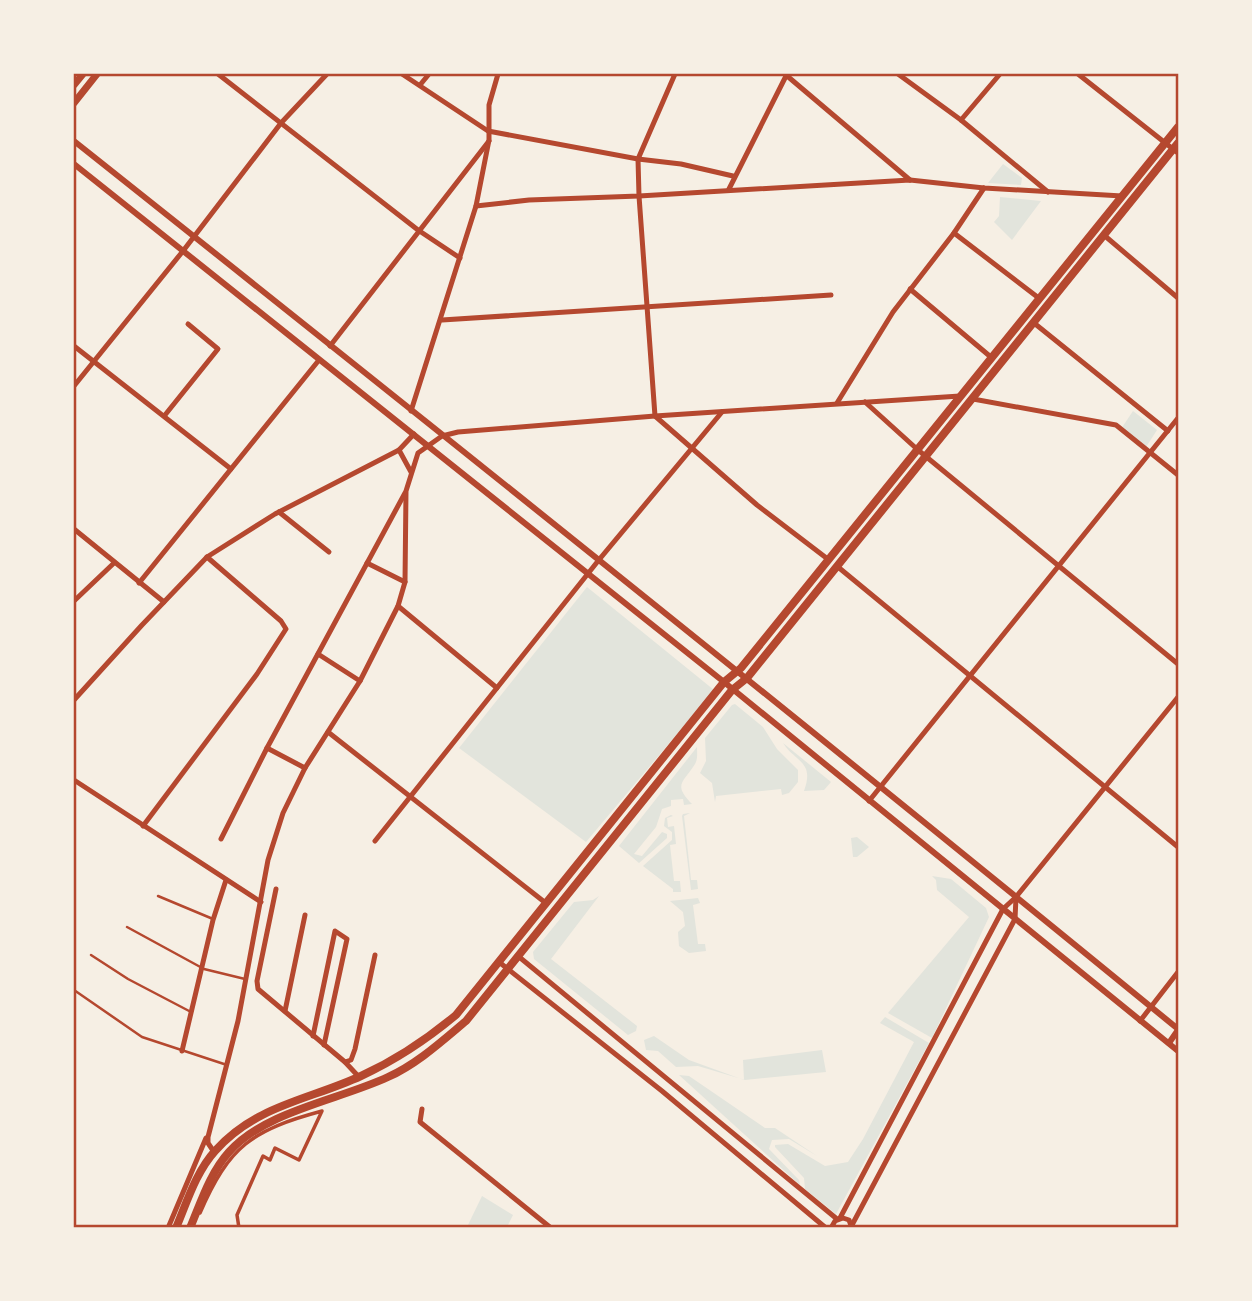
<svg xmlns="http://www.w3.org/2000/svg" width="1252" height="1301" font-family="'DM Sans',sans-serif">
<rect width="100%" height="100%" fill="#f6efe4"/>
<g fill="#e2e4dc">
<polygon points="1003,164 1022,178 1021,185 988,183"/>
<polygon points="1000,197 1041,201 1012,240 994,222 999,216"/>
<polygon points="1133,411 1157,430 1146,447 1121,429"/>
<polygon points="587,587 714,690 586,842 459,748"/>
<polygon points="735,704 763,727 777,749 798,770 798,782 789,793 782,795 781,789 716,796 715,802 712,783 700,773 706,761 705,738 732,705"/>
<path d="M 783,743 L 831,782 L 824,790 L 804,791 C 815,761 795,762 783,743 Z"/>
<path d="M 697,747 C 697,753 698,759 695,764 C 684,782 672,784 692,804 L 684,805 L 683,799 L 671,800 L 671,806 L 662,809 L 656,827 L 634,854 L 642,856 L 662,832 L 667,834 L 667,838 L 639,863 L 619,846 Z"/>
<polygon points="690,813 684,816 691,880 697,880 698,889 691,890 682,816 683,814"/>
<polygon points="671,815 673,816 667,818 668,827 674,826 676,844 670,845 674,881 680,881 681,892 673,892 673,889 643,866 672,840 672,832 664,826 665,818"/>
<polygon points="857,837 869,847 857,857 853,857 851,838"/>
<polygon points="932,876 951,879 986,908 989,917 932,1038 888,1013 969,917 937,890 936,880"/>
<polygon points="599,896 551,959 637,1026 636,1031 628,1035 534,959 533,952 574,902 593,900"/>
<polygon points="698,898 700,903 693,905 698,944 705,944 706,951 689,953 679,946 678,932 685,926 683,912 670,901"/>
<polygon points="885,1017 929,1043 836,1214 805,1189 804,1178 775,1147 775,1145 788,1144 825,1166 848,1162 863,1139 914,1042 880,1023"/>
<polygon points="654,1036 689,1060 744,1080 743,1060 822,1050 826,1072 745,1080 698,1066 676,1067 658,1051 646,1050 644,1040"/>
<polygon points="679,1075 689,1076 765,1128 775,1128 817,1156 789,1139 772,1140 769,1149 799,1180 800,1185"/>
<polygon points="482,1196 513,1215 507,1227 467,1227"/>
</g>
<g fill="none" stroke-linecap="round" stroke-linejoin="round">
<g stroke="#b5482f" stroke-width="2.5">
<polyline points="158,896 213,919"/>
<polyline points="127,927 204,969 245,979"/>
<polyline points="91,955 128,979 191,1012"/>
<polyline points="74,990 142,1037 227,1065"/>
</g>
<path stroke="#b5482f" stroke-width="3.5" d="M 200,1213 C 229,1146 252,1130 322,1111 L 299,1160 L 275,1148 L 270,1160 L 263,1156 L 237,1215 L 239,1228"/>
<g stroke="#b5482f" stroke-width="5">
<polyline points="218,74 418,230 460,258"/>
<polyline points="402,74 488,131 638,159 681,164 733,176"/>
<polyline points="898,74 961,120 1048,192"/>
<polyline points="1078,74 1178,153"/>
<polyline points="786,75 910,180"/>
<polyline points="420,85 429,74"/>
<polyline points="961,120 1000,74"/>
<polyline points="729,189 787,74"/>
<polyline points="476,206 529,200 639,196 910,180 984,188 1122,196"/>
<polyline points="954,233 1040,299"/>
<polyline points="1105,236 1178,298"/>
<polyline points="910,289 992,358"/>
<polyline points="442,320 831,295"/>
<polyline points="1034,323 1168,431"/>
<polyline points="74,346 231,469"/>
<polyline points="330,346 489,141"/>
<polyline points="74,386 183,251 281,123 327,74"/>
<polyline points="973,399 1116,425 1178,475"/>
<polyline points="865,402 918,450 1178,664"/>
<polyline points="837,403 893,312 954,233 984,188"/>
<polyline points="411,411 476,206 489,140 489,105 498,74"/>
<polyline points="165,415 218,349 188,324"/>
<polyline points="655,416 639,196 638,159 675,74"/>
<polyline points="655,416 757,505 829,560"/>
<polyline points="399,450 411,472"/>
<polyline points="279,512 329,552"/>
<polyline points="74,529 164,602"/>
<polyline points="367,563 405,582"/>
<polyline points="838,567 1178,847"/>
<polyline points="139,583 319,360"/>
<polyline points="74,601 114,563"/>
<polyline points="398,606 497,688"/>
<polyline points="318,654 360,681"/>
<polyline points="74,700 142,625 207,557 275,514 399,450 414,434"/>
<polyline points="328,732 547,904"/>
<polyline points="267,748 305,768"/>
<polyline points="74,780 261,902"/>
<polyline points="869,801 1178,418"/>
<polyline points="143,826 257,674 286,629 281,621 207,557"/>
<polyline points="221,839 267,748 405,493"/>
<polyline points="375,841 598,561 722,412"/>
<polyline points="276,889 257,981 258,989 345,1062 359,1077"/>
<polyline points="518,956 837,1219"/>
<polyline points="499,962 662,1091 826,1228"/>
<polyline points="285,1011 305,915"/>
<polyline points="1140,1021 1178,972"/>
<polyline points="313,1036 335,931 347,939 324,1045"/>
<polyline points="182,1051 213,920 226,880"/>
<polyline points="345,1062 351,1060 355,1049 375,955"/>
<polyline points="422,1109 420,1122 551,1228"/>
<polyline points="214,1152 208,1143 208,1137 238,1021 268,860 283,813 305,768 360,681 398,606 405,582 406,491 418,453 442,436 458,432 655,416 960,396"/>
<polyline points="840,1218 1003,909 1016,897 1178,697"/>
<polyline points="852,1225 1015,919 1016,897"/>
<polyline points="168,1228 206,1138"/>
<polyline points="831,1228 835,1221 843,1218 849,1220 852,1228"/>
</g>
<g stroke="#b5482f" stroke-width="6">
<path d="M 74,141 C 444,435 813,730 1178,1029"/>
<polyline points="74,164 724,682 1178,1051"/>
<polyline points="1169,1043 1178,1030"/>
</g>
<g stroke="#b5482f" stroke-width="7">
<polyline points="74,85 83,74"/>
<polyline points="74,103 97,74"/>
</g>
<g stroke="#b5482f" stroke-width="8">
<path d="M 176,1228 C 187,1202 196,1172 215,1151 C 256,1105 309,1100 361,1076 C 396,1060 426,1040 456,1015 L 724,682 L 741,668 L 1178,127"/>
<path d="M 190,1228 C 201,1202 210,1173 229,1152 C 265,1111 339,1100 388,1077 C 417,1064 442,1041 466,1021 L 732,690 L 747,678 L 1178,143"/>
</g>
</g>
<rect width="1252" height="1301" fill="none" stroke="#f6efe4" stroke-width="150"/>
<rect x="75" y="75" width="1102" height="1151" fill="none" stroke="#b5482f" stroke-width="2.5"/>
</svg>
